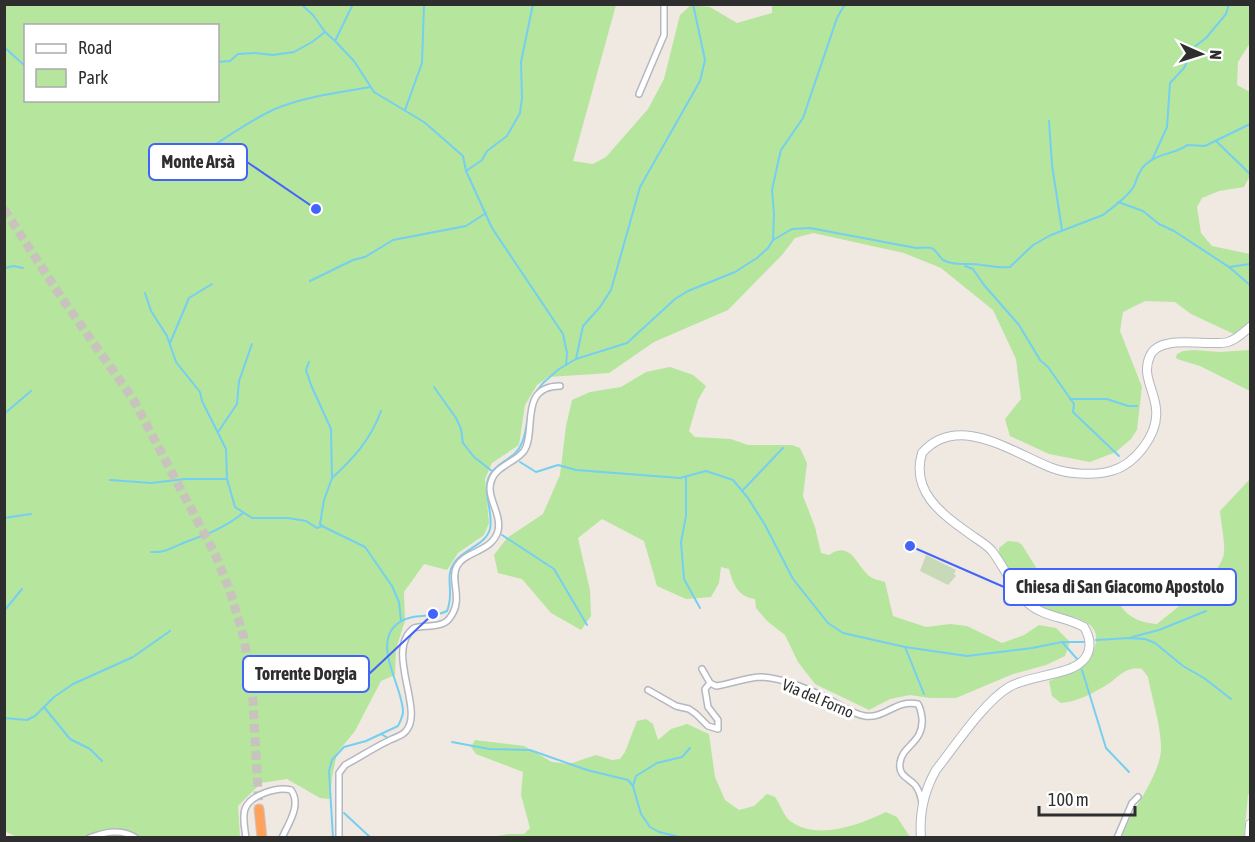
<svg xmlns="http://www.w3.org/2000/svg" width="1255" height="842" font-family="'Asap Condensed',sans-serif">
<rect width="100%" height="100%" fill="#efe9e1"/>
<g fill="#b6e59e" fill-rule="evenodd">
<path d="M 772,4 L 1250,5 L 1250,43 L 1238,62 L 1237,85 L 1250,92 L 1250,176 L 1244,187 L 1219,191 L 1202,198 L 1197,207 L 1201,233 L 1212,246 L 1250,254 L 1250,332 L 1236,335 L 1191,314 L 1175,302 L 1145,301 L 1123,312 L 1120,331 L 1142,387 L 1137,430 L 1131,439 L 1116,452 L 1090,462 L 1049,454 L 1010,436 L 1005,419 L 1021,399 L 1016,359 L 993,310 L 941,268 L 904,253 L 813,233 L 795,238 L 782,255 L 728,310 L 654,342 L 609,373 L 548,377 L 537,385 L 525,405 L 519,445 L 492,463 L 485,479 L 489,523 L 484,535 L 458,553 L 447,570 L 424,564 L 404,592 L 405,621 L 396,649 L 395,675 L 381,681 L 355,731 L 337,753 L 332,777 L 330,799 L 320,798 L 287,779 L 261,783 L 238,806 L 240,837 L 17,837 L 4,831 L 4,5 L 616,5 L 573,161 L 593,164 L 606,157 L 648,109 L 664,79 L 680,15 L 691,5 L 710,7 L 737,23 L 772,13 ZM 26,26 L 218,26 L 218,100 L 26,100 Z"/>
<polygon points="1195,350 1219,352 1250,350 1250,391 1200,366 1177,359 1176,357 1177,354 1183,351"/>
<path d="M 670,367 L 693,375 L 706,386 L 698,400 L 689,431 L 695,437 L 731,439 L 748,445 L 792,445 L 800,448 L 807,463 L 803,496 L 815,527 L 821,553 L 829,555 C 850,541 855,562 867,574 C 871,579 879,580 885,582 L 893,616 L 926,627 L 950,624 L 967,626 L 1002,643 L 1024,635 L 1039,625 L 1056,628 L 1070,642 L 1065,656 L 1046,665 L 1013,674 L 956,698 L 930,698 L 910,695 L 890,699 L 869,710 L 815,684 L 798,662 L 785,635 L 767,621 L 756,608 L 755,599 C 738,597 733,584 729,569 L 721,567 L 719,583 L 711,597 L 686,599 L 657,586 L 644,541 L 602,519 L 578,538 L 590,590 L 591,616 L 581,630 L 551,613 L 522,579 L 498,573 L 494,555 L 507,538 L 543,514 L 560,475 L 566,426 L 572,400 L 590,392 L 621,387 L 646,372 Z"/>
<path d="M 1250,479 L 1250,791 L 1248,795 L 1244,837 L 1122,837 C 1131,809 1163,773 1161,745 C 1160,723 1152,698 1148,677 L 1142,669 C 1124,666 1119,678 1105,686 C 1091,694 1076,702 1061,703 L 1052,696 L 1049,681 C 1058,677 1068,675 1076,671 C 1090,664 1105,637 1090,625 C 1081,618 1070,616 1059,613 C 1033,605 1022,592 1008,569 C 1004,562 998,556 999,548 L 1008,541 L 1018,542 L 1022,545 L 1037,569 L 1052,587 L 1082,590 L 1089,578 L 1102,574 C 1109,578 1108,581 1112,589 C 1121,611 1131,622 1157,624 C 1174,610 1222,575 1224,553 C 1225,540 1221,524 1220,511 Z"/>
<path d="M 646,719 L 653,724 L 658,740 L 671,729 L 687,724 L 709,734 L 715,777 L 725,800 L 739,810 L 754,806 L 767,794 L 775,797 C 780,804 784,816 790,821 C 817,841 859,825 886,812 L 897,817 L 910,837 L 492,837 L 508,834 L 524,834 L 530,828 L 521,795 L 523,772 L 476,754 L 471,747 L 475,740 L 524,746 L 552,762 L 569,764 L 596,755 L 612,760 L 620,759 L 625,752 L 637,721 Z"/>
</g>
<polygon fill="#c8d9b8" points="926,555 956,570 954,574 956,576 948,585 920,571"/>
<g fill="none" stroke-linecap="round" stroke-linejoin="round">
<g stroke="#75cff0" stroke-width="2">
<polyline points="301,4 313,15 325,32 335,41 354,61 374,92 424,122 463,156 466,171 492,228 563,334 567,353 566,365"/>
<polyline points="335,41 353,4"/>
<polyline points="4,47 24,65"/>
<polyline points="218,62 230,61 238,54 255,53 273,55 294,52 312,42 325,32"/>
<polyline points="405,110 422,63 424,5"/>
<polyline points="1049,121 1052,165 1062,230"/>
<polyline points="1216,141 1250,174"/>
<path d="M 200,154 C 225,139 248,121 275,109 C 303,97 341,92 371,87"/>
<polyline points="1152,160 1167,127 1170,83 1184,68 1193,48 1206,38 1226,14 1229,4"/>
<polyline points="466,171 482,160 487,151 507,136 520,113 522,98 521,62 533,4"/>
<polyline points="1118,202 1143,211 1159,224 1174,231 1229,267 1250,285"/>
<polyline points="773,240 774,214 772,190 779,158 781,150 803,118 837,18 845,4"/>
<polyline points="965,266 973,269 984,285 1019,325 1040,360 1048,367 1074,404 1073,412 1119,456"/>
<polyline points="1229,267 1250,264"/>
<polyline points="4,268 14,266 23,268"/>
<polyline points="310,281 353,260 365,257 393,240 466,226 486,213"/>
<polyline points="145,293 151,311 167,336 176,362 200,392 202,401 226,449 227,479 235,507 252,518 288,518 306,521 317,528 322,526 365,547 392,586 399,602 401,621"/>
<polyline points="170,343 189,298 212,284"/>
<polyline points="576,359 583,326 600,307 611,290 640,187 700,81 705,60 693,4"/>
<polyline points="309,362 306,370 311,385 331,429 332,478 324,500 320,524 322,526"/>
<polyline points="434,387 456,418 461,429 463,443 474,457 492,471"/>
<path d="M 536,392 L 543,383 L 559,369 L 576,359 L 627,343 L 675,299 L 688,291 L 735,272 L 757,258 L 768,248 L 773,240 L 792,229 L 810,228 L 916,248 C 936,246 932,248 943,260 C 956,267 968,262 981,265 C 991,266 1000,268 1010,267 L 1033,245 L 1051,235 L 1103,215 C 1111,209 1130,194 1134,186 C 1137,179 1139,170 1145,165 C 1159,152 1177,154 1187,145 L 1205,146 L 1250,124"/>
<polyline points="1070,399 1107,399 1128,406 1137,406"/>
<polyline points="4,414 31,391"/>
<polyline points="218,432 237,404 239,381 252,344"/>
<polyline points="520,462 536,472 558,465 576,470 680,478 706,471 733,480 748,498 765,525 793,579 828,623 843,633 905,647 967,656 1032,648 1062,642 1084,642"/>
<polyline points="686,477 686,516 681,542 684,579 700,608"/>
<path d="M 332,478 C 353,459 371,439 381,411"/>
<polyline points="110,480 151,483 185,479 227,479"/>
<polyline points="742,491 783,448"/>
<polyline points="4,518 31,514"/>
<polyline points="502,535 554,569 587,625"/>
<path d="M 151,552 C 164,553 172,548 183,543 C 207,534 223,529 243,513"/>
<polyline points="4,611 22,589"/>
<polyline points="1132,637 1159,630 1206,611"/>
<polyline points="1096,640 1129,638 1145,639 1155,643 1183,666 1204,678 1231,699"/>
<polyline points="1062,642 1078,660"/>
<polyline points="905,647 924,694"/>
<polyline points="1082,670 1106,748 1129,772"/>
<polyline points="44,707 70,739 90,749 102,761"/>
<polyline points="4,718 27,720 35,716 54,697 73,684 133,657 170,631"/>
<polyline points="381,734 388,738"/>
<polyline points="452,742 489,749 530,750 587,770 628,780 633,786 641,814 650,827 659,832 684,838"/>
<polyline points="633,786 636,776 657,763 682,757 690,748"/>
<polyline points="344,813 371,838"/>
<path d="M 333,838 L 329,771 L 332,760 L 344,747 L 366,741 L 398,726 C 400,722 402,718 403,713 C 404,688 371,645 397,624 C 411,612 432,619 447,611 C 455,592 444,577 454,563 C 463,549 485,546 490,529 C 494,512 481,491 490,475 C 495,464 510,460 517,451 C 526,440 526,424 529,412"/>
</g>
<polyline stroke="#c8c4bd" stroke-width="9" stroke-dasharray="9 4.5" stroke-linecap="butt" points="4,209 61,297 133,399 215,554 230,591 244,638 253,701 259,809"/>
<defs>
<g id="street">
<polyline points="639,94 664,35 664,4"/>
<path d="M 702,669 L 710,683 L 716,686 C 730,684 748,677 761,677 C 782,678 805,688 823,696 C 837,703 851,714 865,716 C 885,719 896,699 918,704 C 921,709 921,712 922,718 C 924,743 902,745 900,763 C 898,776 909,778 915,785 C 919,790 921,797 922,803"/>
<polyline points="648,690 676,706 689,709 696,714 708,726 718,729 718,720 708,707 705,689 710,683"/>
<path d="M 89,838 C 105,832 122,828 136,838"/>
<path d="M 246,838 C 245,829 242,817 245,809 C 250,795 278,786 291,790 C 302,805 288,824 282,838"/>
<path d="M 339,838 L 339,773 L 345,765 C 360,757 375,747 390,740 C 396,737 402,736 406,731 C 425,710 384,650 414,628 C 425,625 442,628 449,619 C 465,599 449,581 457,566 C 465,551 492,552 498,531 C 502,514 486,497 491,482 C 495,466 515,463 524,451 C 537,432 518,386 560,386"/>
<polyline points="1117,838 1132,803 1138,797"/>
</g>
<g id="secondary">
<path d="M 921,838 C 919,813 924,791 936,770 C 955,746 984,702 1009,687 C 1027,676 1065,675 1079,664 C 1092,655 1092,640 1084,627 C 1067,617 1044,617 1029,604 C 1013,589 1005,568 992,551 C 987,545 980,541 974,537 C 945,516 910,494 922,453 C 958,412 1013,453 1052,468 C 1068,474 1094,476 1111,471 C 1134,465 1159,435 1156,409 C 1155,391 1141,375 1150,356 C 1160,333 1208,347 1228,342 C 1236,340 1244,332 1250,327"/>
<polyline points="1249,838 1250,824"/>
</g>
<polyline id="highway" points="259,809 262,838"/>
</defs>
<use href="#street" stroke="#b4b7c1" stroke-width="8"/>
<use href="#secondary" stroke="#b4b7c1" stroke-width="10"/>
<use href="#highway" stroke="#c9c9c9" stroke-width="11"/>
<use href="#street" stroke="#fff" stroke-width="5"/>
<use href="#secondary" stroke="#fff" stroke-width="8"/>
<use href="#highway" stroke="#ffa35c" stroke-width="9"/>
</g>
<g text-anchor="middle" dominant-baseline="central" stroke-width="6" stroke-linejoin="round" paint-order="stroke">
<g font-size="16" fill="#2e2e2e" stroke="#fff">
<text transform="translate(818 698) rotate(23)">Via del Forno</text>
</g>
</g>
<path fill="none" stroke="#4264fb" stroke-width="2" d="M316 209L247 162M910 546L1004 587M433 614L369 674"/>
<g fill="#4264fb" stroke="#fff" stroke-width="2">
<circle cx="316" cy="209" r="6"/>
<circle cx="910" cy="546" r="6"/>
<circle cx="433" cy="614" r="6"/>
</g>
<g fill="#fff" stroke="#4264fb" stroke-width="2">
<rect x="149" y="144" width="98" height="36" rx="6"/>
<rect x="1004" y="569" width="232" height="36" rx="6"/>
<rect x="243" y="656" width="126" height="36" rx="6"/>
</g>
<g font-size="18" text-anchor="middle" font-weight="bold" fill="#2e2e2e">
<text x="198" y="168">Monte Arsà</text>
<text x="1120" y="593">Chiesa di San Giacomo Apostolo</text>
<text x="306" y="680">Torrente Dorgia</text>
</g>
<rect width="1255" height="842" fill="none" stroke="#2e2e2e" stroke-width="12"/>
<rect x="24" y="24" width="195" height="78" fill="#ffffff" stroke="#ababab" stroke-width="1.5"/>
<rect x="36" y="44" width="30" height="9" fill="#ffffff" stroke="#ababab" stroke-width="1.5"/>
<text x="78" y="54" font-size="18" fill="#2e2e2e">Road</text>
<rect x="36" y="69" width="30" height="18" fill="#b6e59e" stroke="#ababab" stroke-width="1.5"/>
<text x="78" y="84" font-size="18" fill="#2e2e2e">Park</text>
<g transform="translate(1201 54) rotate(93)" stroke="#ffffff" stroke-width="4.5" paint-order="stroke">
<path d="M0-4.5L10 22L0 15L-10 22Z" fill="#2e2e2e"/>
<text y="-9" font-size="16" font-weight="bold" text-anchor="middle" fill="#2e2e2e">N</text>
</g>
<path d="M1039 806v9h96v-9" fill="none" stroke="#2e2e2e" stroke-width="3"/>
<text x="1048" y="806" font-size="18" fill="#2e2e2e" stroke="#ffffff" stroke-width="4.5" paint-order="stroke">100 m</text>
</svg>
